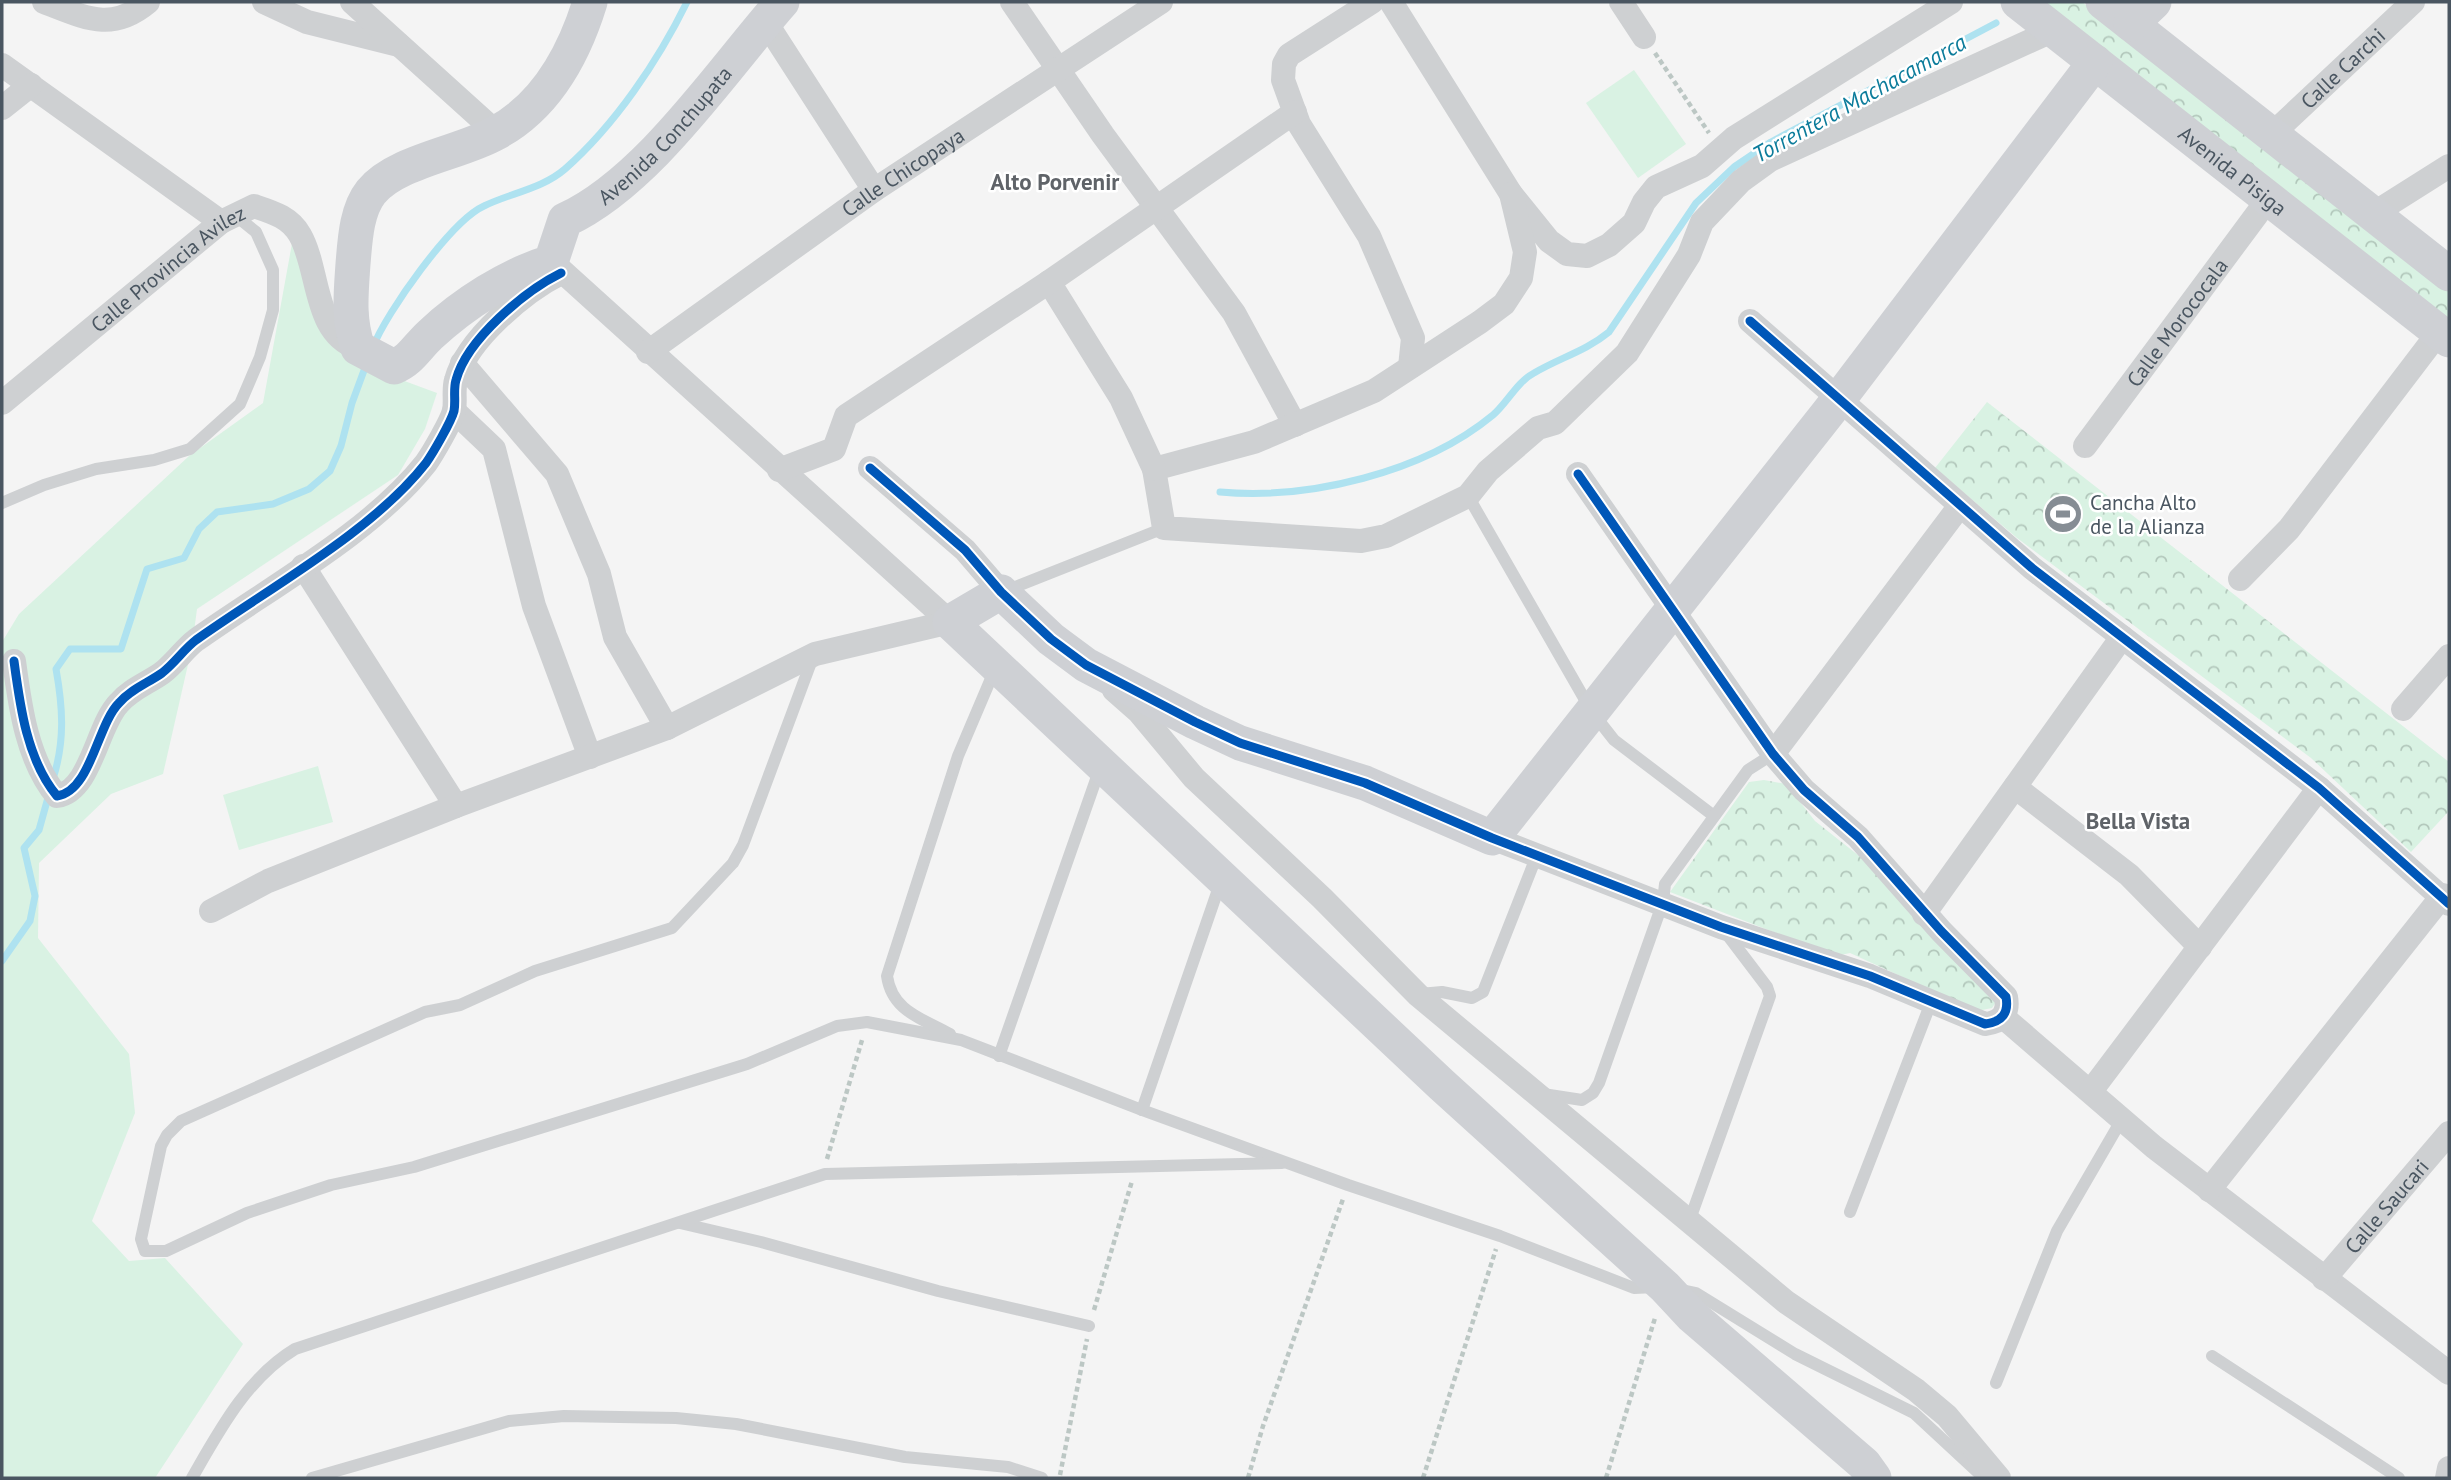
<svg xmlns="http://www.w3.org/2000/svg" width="2451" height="1480" font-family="'PT Sans',sans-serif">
<defs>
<pattern id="park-crowns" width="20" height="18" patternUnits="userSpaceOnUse" patternTransform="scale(1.75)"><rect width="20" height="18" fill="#d9f2e3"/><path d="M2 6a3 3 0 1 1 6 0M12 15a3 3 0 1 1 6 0" fill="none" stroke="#b2c7bb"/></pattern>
</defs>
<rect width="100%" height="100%" fill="#f4f4f4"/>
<g fill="#d9f2e3">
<polygon points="1634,70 1686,144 1638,178 1586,103"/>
<polygon points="293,238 345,359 437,393 425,429 398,475 197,609 192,647 163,774 111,794 39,863 38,938 129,1054 135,1113 92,1221 129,1261 165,1258 243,1344 155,1478 2,1478 2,642 19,614 189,456 263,403"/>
<polygon points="318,766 333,822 239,850 223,795"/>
</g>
<g fill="url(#park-crowns)">
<polygon points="2034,2 2082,2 2449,287 2449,328"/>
<polygon points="1987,402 2449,762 2449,811 2411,852 2311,758 2017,538 1935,468"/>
<polygon points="1764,780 1786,784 1815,821 1863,859 1996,1002 1992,1008 1977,1011 1850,953 1836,956 1670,892 1749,782"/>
</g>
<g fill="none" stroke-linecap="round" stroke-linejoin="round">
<g stroke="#aee2f0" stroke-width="7">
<path d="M 373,347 C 386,313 451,221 484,206 C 510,193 542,189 565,169 C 615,125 658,61 687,2"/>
<path d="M 1220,492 C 1308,500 1423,473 1493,415 C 1507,403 1517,382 1534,373 C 1559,358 1586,351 1609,332 L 1696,203 L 1734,167 L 1771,142 L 1996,23"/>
<path d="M 53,779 C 65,741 63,708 56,669 L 70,649 L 121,649 L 147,569 L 184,558 L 199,529 L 217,512 L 273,504 L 309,489 L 330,471 L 341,446 L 352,403 L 366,365"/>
<polyline points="2,961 30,921 35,896 24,848 39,830 49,794"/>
</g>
<g stroke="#bcc7c4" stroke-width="4.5" stroke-dasharray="5 3.5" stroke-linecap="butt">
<polyline points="1655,53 1709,133"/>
<polyline points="827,1159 862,1040"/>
<polyline points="1094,1310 1132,1181"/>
<polyline points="1060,1475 1087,1339"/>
<polyline points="1248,1478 1263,1426 1343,1199"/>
<polyline points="1423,1478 1496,1249"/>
<polyline points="1606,1478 1655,1318"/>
</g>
<g stroke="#ced0d2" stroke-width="12">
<polyline points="1468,496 1592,712 1614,740 1714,816"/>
<polyline points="2,503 44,485 96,469 154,460 190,449 240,404 260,357 273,310 273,270 256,232 235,215"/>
<polyline points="1005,591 1164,528"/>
<polyline points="813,657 743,845 733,863 672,928 535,971 460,1005 425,1012 181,1121 167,1135 161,1146 141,1239 145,1251 166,1251 247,1213 331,1185 414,1167 747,1064 837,1026 867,1022 961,1040 1142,1110 1348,1185 1500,1236 1634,1288 1656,1287"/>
<polyline points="1420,994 1442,992 1472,998 1483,992 1537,855"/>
<path d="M 950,1034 C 921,1018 892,1011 887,976 L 958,756 L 995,669"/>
<polyline points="999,1056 1100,768"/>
<polyline points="1543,1094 1582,1100 1593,1093 1599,1083 1663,902 1665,884 1748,770 1773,754"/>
<polyline points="1142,1110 1221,881"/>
<polyline points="1850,1212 1932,1000"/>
<polyline points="1689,1222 1770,996 1767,987 1726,933"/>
<polyline points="680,1223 761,1242 938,1291 1089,1326"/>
<polyline points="1677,1289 1696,1293 1795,1354 1914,1413 1984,1478"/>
<polyline points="2212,1356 2399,1478"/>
<polyline points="1996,1383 2057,1231 2122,1119"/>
<path d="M 192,1478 C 219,1431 247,1378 295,1349 L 825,1174 L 1282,1163"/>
<polyline points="312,1478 509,1421 564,1416 676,1418 736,1424 905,1457 1008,1467 1042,1478"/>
</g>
<g stroke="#ced0d2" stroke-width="24">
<path d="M 44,2 C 84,17 111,33 148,2"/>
<polyline points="264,2 307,22 399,45"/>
<polyline points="352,2 497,133"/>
<polyline points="1012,2 1103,135 1234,313 1295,425"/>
<polyline points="1372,2 1289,55 1284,64 1283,80 1299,124 1369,236 1413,338 1410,367"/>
<polyline points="1391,2 1511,194 1549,241 1567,254 1587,256 1609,245 1634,223 1644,202 1656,187 1702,166 1734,138 1951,2"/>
<polyline points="1621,2 1644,37"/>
<polyline points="765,21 874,190"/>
<polyline points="2,65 221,222"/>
<polyline points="2,108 31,85"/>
<path id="s1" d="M 2271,135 L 2413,2"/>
<polyline points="1511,194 1525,252 1521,278 1504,304 1480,322 1374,391 1254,442 1154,469 1164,528 1361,541 1386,536 1468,496 1488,471 1538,428 1555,423 1627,353 1689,255 1702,222 1741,181 1770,160 2054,30"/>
<polyline points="2373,214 2449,166"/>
<polyline points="552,262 950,622"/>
<polyline points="1049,282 1121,398 1154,469"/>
<polyline points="1750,321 2032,568 2319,788 2449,904"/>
<path id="s2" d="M 648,352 L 874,190 L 1161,2"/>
<polyline points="462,363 557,474 599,574 615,637 667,728"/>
<path id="s3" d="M 2,403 L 221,222 L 254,206 C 272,212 290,217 300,235 C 320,270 313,334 358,348"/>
<polyline points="454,411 494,449 534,606 590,757"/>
<path id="s4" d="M 2085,446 L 2269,198"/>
<polyline points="870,468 965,550 1001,592"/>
<polyline points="779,470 834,449 846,416 1049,282 1295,112"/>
<polyline points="303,566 456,806"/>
<polyline points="2240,579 2289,529 2439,332"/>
<path d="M 14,661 C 20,706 27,760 57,796 C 91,791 97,725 119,703 C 131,689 148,683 162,673 C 175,663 184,649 196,640 C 269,588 372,532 426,463 C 433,453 451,422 454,411 C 456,401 453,390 456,380 C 467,339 525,291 561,273"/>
<polyline points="1114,690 1139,712 1194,778 1322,898 1418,995 1786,1302 1916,1390 1947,1416 1999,1478"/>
<polyline points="2403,709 2449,656"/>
<polyline points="1773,754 1959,507"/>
<polyline points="2015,787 2129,875 2200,947"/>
<path d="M 1492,838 L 1721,927 L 1870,976 L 1985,1024 C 2002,1022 2009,1013 2006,997 L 1941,931 L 1858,837 L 1804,790 L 1773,754 L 1578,474"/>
<polyline points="211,911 268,881 456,806 667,728 815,654 950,622"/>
<polyline points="1924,914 2122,637"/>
<polyline points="2003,1017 2154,1147 2449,1373"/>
<polyline points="2091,1091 2319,788"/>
<polyline points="2209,1190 2443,895"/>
<path id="s5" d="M 2324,1279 L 2449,1133"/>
<polyline points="2447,1478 2449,1468"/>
</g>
<g stroke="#ced0d4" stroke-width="35">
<path id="s6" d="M 590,2 C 574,54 546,106 496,133 C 461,153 396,161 371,192 C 356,211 355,241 353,264 C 351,293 348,320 358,348 L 394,367 C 411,360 417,347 430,335 C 463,304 508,275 551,262 L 565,220 C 648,182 722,70 782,2"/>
<path id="s7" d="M 2018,2 L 2449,340"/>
<polyline points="2103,2 2449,274"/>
<polyline points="2131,24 2154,2"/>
<polyline points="1874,1478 1864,1464 1692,1316 1665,1287 1442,1085 950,622 1001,592 1051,639 1086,665 1195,722 1240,743 1365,783 1492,838 1839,399 2095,62"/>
</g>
<defs>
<g id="cycleway">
<polyline points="1750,321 2032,568 2319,788 2449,904"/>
<path d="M 870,468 L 965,550 L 1001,592 L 1051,639 L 1086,665 L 1195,722 L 1240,743 L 1365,783 L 1492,838 L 1721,927 L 1870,976 L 1985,1024 C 2002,1022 2009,1013 2006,997 L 1941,931 L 1858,837 L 1804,790 L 1773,754 L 1578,474"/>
<path d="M 14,661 C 20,706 27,760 57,796 C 91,791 97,725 119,703 C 131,689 148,683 162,673 C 175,663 184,649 196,640 C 269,588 372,532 426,463 C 433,453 451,422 454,411 C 456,401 453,390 456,380 C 467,339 525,291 561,273"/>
</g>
</defs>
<use href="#cycleway" stroke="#fff" stroke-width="13"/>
<use href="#cycleway" stroke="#0057b8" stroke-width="9"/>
</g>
<defs>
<symbol id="stadium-disc" viewBox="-11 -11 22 22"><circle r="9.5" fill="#868d94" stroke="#fff"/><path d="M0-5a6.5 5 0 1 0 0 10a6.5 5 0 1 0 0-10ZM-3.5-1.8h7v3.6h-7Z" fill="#fff"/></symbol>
</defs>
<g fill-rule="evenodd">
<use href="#stadium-disc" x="2041" y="492" width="44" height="44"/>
</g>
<g text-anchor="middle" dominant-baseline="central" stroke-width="5" stroke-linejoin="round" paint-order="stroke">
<g font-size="21" fill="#4a5661" stroke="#fff">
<text stroke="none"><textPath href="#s1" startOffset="98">Calle Carchi</textPath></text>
<text stroke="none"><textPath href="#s6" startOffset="873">Avenida Conchupata</textPath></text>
<text stroke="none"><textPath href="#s7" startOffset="273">Avenida Pisiga</textPath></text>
<text stroke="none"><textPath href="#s2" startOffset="312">Calle Chicopaya</textPath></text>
<text stroke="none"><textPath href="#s3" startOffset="214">Calle Provincia Avilez</textPath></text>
<text stroke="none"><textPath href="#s4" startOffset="154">Calle Morococala</textPath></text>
<text stroke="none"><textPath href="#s5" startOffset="96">Calle Saucari</textPath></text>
</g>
<g font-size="21" fill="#4a5661" stroke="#fff" text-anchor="start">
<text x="2090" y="502">Cancha Alto<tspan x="2090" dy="24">de la Alianza</tspan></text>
</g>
<g font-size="23" font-style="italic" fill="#0c7c9b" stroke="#fff">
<text transform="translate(1859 98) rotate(-29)">Torrentera Machacamarca</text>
</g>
<g font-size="23" font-weight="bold" fill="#5f6368" stroke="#fff">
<text x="1055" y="181">Alto Porvenir</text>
<text x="2138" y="820">Bella Vista</text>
</g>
</g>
<rect width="2451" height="1480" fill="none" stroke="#4a5661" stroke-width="7"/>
</svg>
